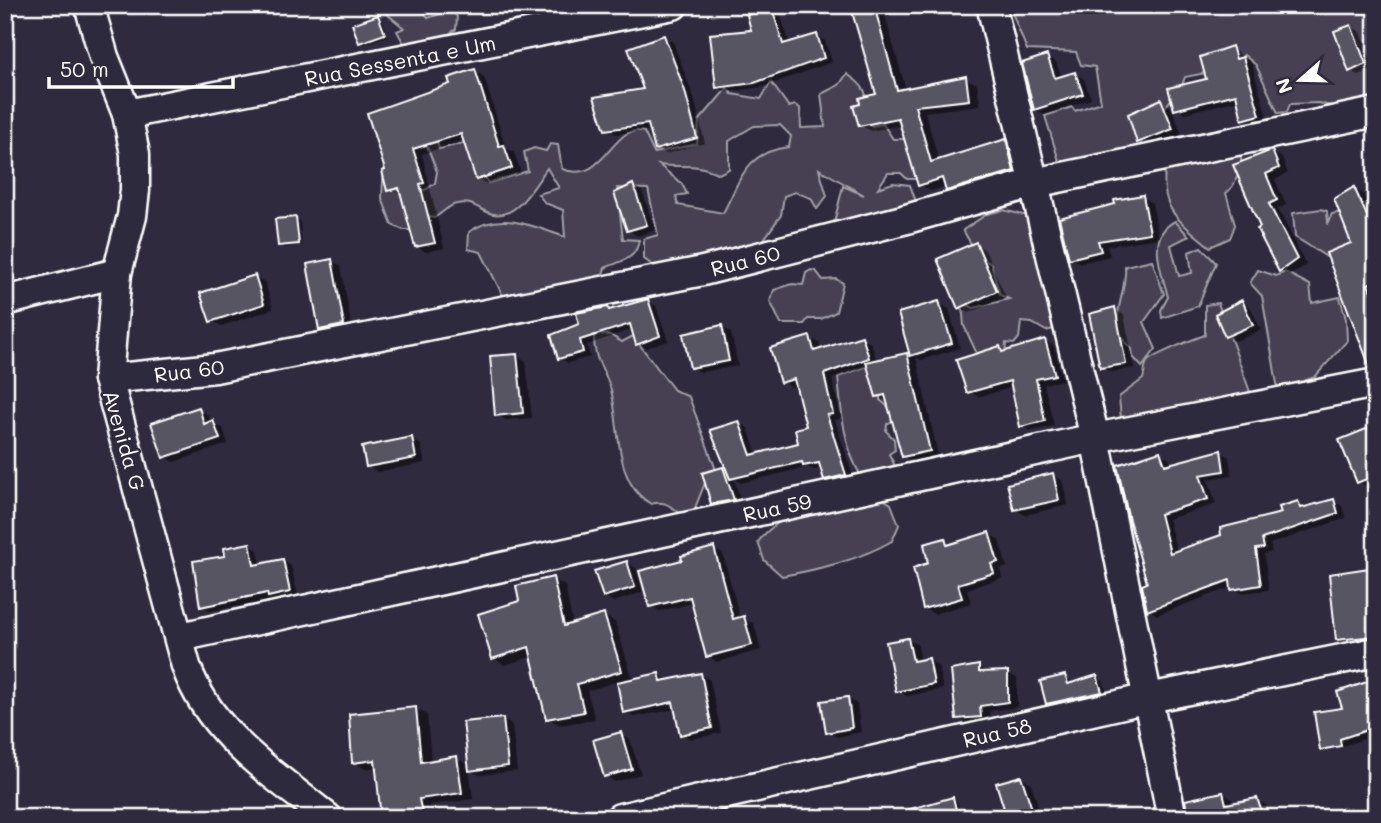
<svg xmlns="http://www.w3.org/2000/svg" width="1381" height="823" font-family="Mali,sans-serif">
<rect width="100%" height="100%" fill="#2f2a3d"/>
<filter id="ink" filterUnits="userSpaceOnUse"><feTurbulence type="fractalNoise" baseFrequency=".0143" numOctaves="2"/><feDisplacementMap in="SourceGraphic" scale="14" xChannelSelector="R" yChannelSelector="G"/><feConvolveMatrix kernelMatrix="1 2 1 2 8 2 1 2 1" color-interpolation-filters="sRGB"/></filter>
<g filter="url(#ink)">
<g fill="#464152" stroke="#a2a0a8" stroke-width="2" fill-rule="evenodd">
<polygon points="376,5 421,5 428,18 452,10 457,17 456,29 445,37 404,44 397,31 404,28"/>
<polygon points="1009,5 1376,5 1376,116 1318,103 1290,104 1287,112 1278,113 1256,65 1244,55 1221,70 1185,77 1181,88 1140,137 1143,148 1060,164 1045,116 1072,107 1075,111 1101,102 1095,67 1081,65 1076,52 1027,50"/>
<path d="M 847,74 C 882,97 855,103 871,126 L 883,124 L 893,139 L 906,139 L 919,179 L 907,179 L 901,173 L 888,173 L 878,188 L 893,183 L 910,185 L 915,199 L 909,214 L 830,239 L 843,186 L 864,195 L 819,169 L 827,196 L 817,209 L 811,198 L 795,192 L 784,196 L 781,215 L 757,249 L 661,271 L 644,259 L 644,239 L 658,235 L 648,189 L 617,188 L 623,239 L 639,240 C 636,260 622,260 605,268 L 599,286 L 504,298 L 481,252 L 468,249 L 469,232 C 500,210 532,226 565,237 L 563,210 L 545,203 L 538,194 L 559,188 L 547,168 C 535,185 514,225 487,212 C 475,207 471,201 457,204 C 448,205 442,214 434,218 L 425,216 L 421,230 L 403,230 L 392,225 L 382,198 L 384,164 L 402,196 L 427,189 L 435,183 L 437,172 L 418,123 L 431,119 L 439,149 L 469,142 L 488,183 L 528,171 L 524,152 L 534,148 L 546,151 L 550,144 L 558,145 L 562,169 C 606,186 612,121 644,132 L 654,153 L 697,144 L 699,121 L 727,88 L 732,94 L 761,99 L 771,82 L 789,107 L 795,105 L 800,108 L 801,128 L 825,127 L 821,94 L 839,85 ZM 780,125 L 791,136 L 789,147 C 745,152 741,179 723,213 L 678,205 L 676,196 L 687,194 L 682,184 L 659,165 C 683,168 695,162 719,174 L 729,169 L 729,141 L 754,126 Z"/>
<path d="M 1229,151 L 1241,155 C 1242,165 1236,187 1226,193 L 1235,225 L 1230,238 L 1210,247 C 1179,221 1158,209 1166,165 Z"/>
<polygon points="1321,209 1327,211 1328,222 1332,214 1348,211 1353,248 1330,259 1295,237 1293,213"/>
<polygon points="1003,210 1032,217 1057,328 1046,331 1032,323 1021,322 1019,338 1014,344 1006,343 1005,355 978,356 964,326 962,303 974,308 1009,299 1000,295 991,264 978,256 963,230 987,214"/>
<path d="M 1175,221 L 1189,236 L 1171,245 L 1179,276 L 1192,273 L 1189,252 L 1201,247 L 1216,263 L 1198,306 L 1162,318 L 1161,310 L 1168,297 C 1162,272 1145,236 1175,221 Z"/>
<path d="M 1152,260 L 1164,294 L 1144,322 L 1156,349 L 1142,367 L 1133,357 L 1132,349 C 1102,325 1128,297 1125,266 Z"/>
<polygon points="811,270 816,271 823,280 836,279 843,283 836,312 821,319 808,319 804,324 781,324 770,301 774,290 792,284 803,285 806,273"/>
<polygon points="1258,270 1276,276 1285,272 1310,285 1312,303 1340,297 1346,319 1347,341 1315,377 1278,390 1262,296 1250,283"/>
<path d="M 1218,303 L 1254,403 L 1255,418 L 1173,437 L 1157,436 L 1121,419 L 1119,397 L 1143,379 C 1145,373 1144,367 1147,362 C 1151,356 1196,338 1205,335 L 1205,305 Z"/>
<path d="M 594,334 L 610,335 L 622,342 L 633,336 L 674,390 L 689,397 L 719,478 L 707,478 L 691,518 C 674,514 670,498 651,504 C 613,482 621,428 611,390 C 605,368 593,362 594,334 Z"/>
<path d="M 870,365 L 880,391 L 880,400 L 891,409 L 892,421 L 887,424 L 886,431 L 894,439 L 895,450 L 889,454 L 895,466 L 889,473 L 861,476 C 844,449 841,409 838,377 Z"/>
<path d="M 875,494 L 891,504 L 899,525 L 892,541 C 859,560 820,569 782,576 L 764,560 L 758,542 C 782,508 837,502 875,494 Z"/>
</g>
<g fill="#0007" fill-rule="evenodd">
<polygon points="427,5 456,5 456,7 434,14"/>
<polygon points="537,5 568,5 568,8 548,15"/>
<polygon points="852,5 882,5 906,90 965,78 977,84 980,105 925,112 939,161 1006,141 1017,147 1024,177 959,196 946,186 931,191 920,185 902,125 871,131 860,125 878,96"/>
<polygon points="1263,5 1293,5 1273,12"/>
<polygon points="771,9 780,14 790,44 816,36 825,41 832,62 763,87 726,92 718,87"/>
<polygon points="378,17 382,19 388,36 364,44 360,42"/>
<polygon points="1351,27 1361,32 1374,69 1359,76 1350,70"/>
<polygon points="664,37 673,42 694,98 705,143 666,154 657,149 651,130 616,134 606,129 645,91"/>
<polygon points="1232,48 1252,64 1268,120 1252,124 1243,119 1239,100 1184,113 1175,108 1208,80"/>
<polygon points="1047,57 1056,62 1062,78 1075,73 1084,79 1091,99 1045,115 1036,109"/>
<path d="M 475,71 L 484,77 L 506,148 L 514,152 L 521,173 L 487,184 L 477,179 L 465,140 L 422,154 L 444,248 L 426,252 L 416,246 L 403,194 L 389,189 L 384,172 L 452,86 ZM 394,187 L 408,188 L 394,191 Z"/>
<polygon points="1161,101 1171,107 1182,134 1148,147 1138,141"/>
<polygon points="1272,152 1282,158 1288,173 1275,180 1286,205 1278,209 1306,265 1289,276 1280,271 1235,166"/>
<polygon points="633,186 642,191 655,230 638,236 628,230"/>
<polygon points="1354,189 1363,194 1376,221 1376,365 1353,244"/>
<polygon points="1143,197 1152,203 1159,238 1107,246 1110,256 1080,263 1071,258"/>
<polygon points="294,219 297,246 284,248 280,245"/>
<polygon points="298,220 300,221 302,246 301,246"/>
<polygon points="976,244 985,250 1006,297 969,313 960,307"/>
<polygon points="332,261 341,266 352,330 330,335 320,329"/>
<polygon points="255,277 265,282 273,309 221,326 211,320"/>
<polygon points="647,301 656,306 668,341 646,348 638,343 633,329 587,345 590,357 568,363 560,358 582,325 608,309 612,311"/>
<polygon points="1242,302 1251,308 1261,330 1236,341 1226,336"/>
<polygon points="939,303 949,309 960,348 921,360 916,357 938,455 913,462 903,456 887,401 878,395 869,366 832,379 841,418 835,420 854,480 835,484 826,479 822,468 814,470 808,467 741,483 734,479 742,504 722,509 713,503 722,469 729,473 739,423 748,428 757,455 800,444 808,428 797,385 791,387 782,381 810,338 819,343 821,350 861,338 871,343 877,361 907,355 912,358 900,315"/>
<polygon points="1114,309 1124,315 1135,368 1111,372 1101,367"/>
<polygon points="722,327 731,333 738,366 701,372 692,367"/>
<polygon points="1045,341 1054,346 1063,380 1044,384 1054,426 1031,431 1022,426 1013,387 978,397 969,391 1000,348 1008,352"/>
<polygon points="517,355 526,361 532,418 506,420 497,415"/>
<polygon points="198,409 208,415 211,423 223,428 228,444 174,462 164,456"/>
<polygon points="1376,427 1376,484 1368,487 1358,482"/>
<polygon points="411,439 421,445 425,463 377,472 368,466"/>
<polygon points="1221,452 1229,457 1232,475 1208,479 1216,504 1168,519 1177,552 1283,514 1298,502 1308,508 1333,501 1342,506 1346,518 1270,544 1272,552 1264,554 1269,590 1241,593 1232,587 1157,615 1149,610 1160,453 1169,458 1171,465"/>
<polygon points="1052,475 1062,480 1068,505 1025,515 1015,509"/>
<polygon points="989,534 999,540 1007,567 1000,569 1002,578 967,589 971,603 934,614 924,608 930,564 945,540 953,545"/>
<polygon points="249,545 258,550 261,566 283,561 291,566 298,596 210,611 202,606 227,557"/>
<polygon points="714,549 723,554 740,619 754,623 761,650 717,662 708,656 693,603 660,611 651,606 685,562"/>
<polygon points="626,563 636,568 643,592 614,602 604,596"/>
<polygon points="1376,568 1376,641 1347,644 1338,639"/>
<polygon points="553,579 565,586 573,625 604,616 615,622 633,680 659,675 668,680 701,675 710,680 721,733 691,739 681,734 676,709 634,717 625,712 618,681 587,691 595,719 560,725 548,718 533,656 505,665 493,658 521,602"/>
<polygon points="908,640 918,645 921,662 929,660 938,666 943,689 907,696 897,690"/>
<polygon points="978,667 989,673 1007,673 1017,678 1017,707 989,711 990,722 967,723 957,718"/>
<polygon points="1065,677 1073,685 1096,677 1103,681 1108,695 1055,707 1048,703"/>
<polygon points="1376,682 1376,735 1340,747 1330,741 1345,709"/>
<polygon points="848,699 857,704 861,732 837,737 828,732"/>
<polygon points="415,708 427,715 431,762 456,758 470,766 503,720 512,725 517,771 480,775 469,769 473,799 430,805 432,818 383,818 377,767 365,769 354,762"/>
<polygon points="621,734 630,740 641,774 615,782 606,776"/>
<polygon points="1021,777 1031,783 1042,818 1009,818"/>
<polygon points="1223,793 1232,799 1234,804 1257,800 1266,805 1270,818 1189,818"/>
<polygon points="953,799 957,801 961,818 887,818"/>
</g>
<g fill="#595564" stroke="#fff" stroke-width="2">
<polygon points="850,5 874,5 897,90 966,76 969,100 915,106 931,162 1006,139 1014,171 946,191 942,178 918,186 898,118 859,126 853,106 860,104 859,98 876,94"/>
<polygon points="772,7 783,44 817,34 824,58 754,83 716,88 710,34 751,30 747,15"/>
<polygon points="378,15 385,34 359,43 352,24"/>
<polygon points="1351,25 1366,64 1349,72 1334,31"/>
<polygon points="664,35 685,91 697,138 655,150 648,124 605,130 594,97 643,89 628,48"/>
<polygon points="1232,46 1236,59 1243,57 1260,115 1242,120 1236,94 1174,110 1168,88 1206,79 1200,57"/>
<polygon points="1047,55 1055,78 1075,72 1083,94 1034,110 1022,63"/>
<polygon points="475,69 499,146 504,145 512,168 476,180 461,134 413,149 424,183 420,184 435,243 415,247 399,188 387,191 382,171 385,170 367,113 450,84 448,78"/>
<polygon points="1161,99 1173,129 1137,143 1128,114"/>
<polygon points="1272,150 1279,168 1266,174 1277,200 1269,204 1297,259 1279,272 1257,229 1260,227 1233,165"/>
<polygon points="633,184 647,225 627,231 614,193"/>
<polygon points="1354,187 1376,236 1376,281 1368,284 1376,303 1376,367 1370,367 1326,253 1351,243 1334,199"/>
<polygon points="1143,195 1150,233 1098,241 1101,251 1069,259 1059,218 1115,204 1114,200"/>
<polygon points="296,217 299,244 278,246 275,219"/>
<polygon points="976,242 997,291 958,309 937,259"/>
<polygon points="332,259 344,325 319,330 307,264"/>
<polygon points="255,275 264,304 210,322 200,293"/>
<polygon points="648,299 660,336 636,345 630,324 580,340 583,352 558,359 551,335 579,324 576,313 608,307 609,310"/>
<polygon points="1242,300 1253,325 1225,337 1215,314"/>
<polygon points="939,301 952,343 910,356 898,313"/>
<polygon points="1115,307 1126,364 1100,368 1089,314"/>
<polygon points="722,325 729,361 690,368 683,334"/>
<polygon points="810,336 814,351 862,336 869,358 824,374 833,414 827,415 846,475 824,480 819,463 803,466 802,462 730,479 710,430 739,421 751,455 798,443 795,429 806,426 794,379 780,383 770,348"/>
<polygon points="1045,339 1055,375 1036,379 1045,421 1020,427 1010,381 967,393 956,360 1000,346 1002,352"/>
<polygon points="907,353 930,451 902,457 885,395 876,397 866,362"/>
<polygon points="517,354 523,413 495,416 490,356"/>
<polygon points="199,407 204,424 213,420 220,439 163,458 151,423"/>
<polygon points="1376,425 1376,475 1357,483 1339,440"/>
<polygon points="412,437 416,458 366,467 362,447"/>
<polygon points="1221,450 1224,471 1200,475 1208,499 1160,514 1170,553 1221,535 1220,528 1281,513 1279,507 1298,501 1301,508 1334,499 1338,513 1262,539 1264,548 1256,549 1261,585 1231,590 1230,580 1147,611 1142,585 1147,583 1129,520 1117,465 1160,451 1165,465"/>
<polygon points="723,467 734,500 711,504 702,473"/>
<polygon points="1053,473 1059,500 1014,510 1007,484"/>
<polygon points="989,532 998,562 991,564 994,573 958,584 962,598 923,609 913,568 928,563 924,544 945,538 947,545"/>
<polygon points="250,543 254,565 283,559 290,592 268,597 267,593 200,607 193,561 225,556 224,548"/>
<polygon points="714,547 733,619 744,616 752,645 706,657 690,597 649,607 639,571 682,560 681,556"/>
<polygon points="627,561 635,587 603,597 594,571"/>
<polygon points="1376,567 1376,636 1336,640 1329,574"/>
<polygon points="553,577 564,626 604,614 622,671 577,684 584,712 546,719 529,647 492,659 478,614 519,601 516,586"/>
<polygon points="908,638 913,661 929,658 934,684 896,692 886,642"/>
<polygon points="979,665 979,672 1008,671 1008,702 980,706 981,717 956,719 951,670"/>
<polygon points="659,673 661,681 701,673 712,728 680,735 673,702 623,713 617,682"/>
<polygon points="1065,675 1068,684 1097,675 1102,692 1046,704 1040,681"/>
<polygon points="1376,679 1376,727 1340,739 1341,746 1320,750 1314,712 1342,708 1337,692"/>
<polygon points="848,697 852,728 826,733 821,701"/>
<polygon points="416,707 421,762 457,756 462,793 419,799 423,818 381,818 375,760 352,763 349,714"/>
<polygon points="503,718 508,766 469,771 463,722"/>
<polygon points="621,732 632,769 604,777 593,740"/>
<polygon points="1021,776 1035,818 1007,818 996,783"/>
<polygon points="1223,792 1226,804 1257,798 1264,818 1188,818 1185,800"/>
<polygon points="953,797 958,818 901,818 900,812"/>
</g>
<g fill="none" stroke-linecap="round" stroke-linejoin="round">
<defs>
<g id="minor">
<path d="M 89,5 L 104,57 L 127,114 L 135,154 L 135,190 L 132,216 L 117,273 L 108,379 L 186,666 C 210,735 274,774 328,818"/>
<polyline points="991,5 1095,438 1172,818"/>
<polyline points="127,114 673,5"/>
<polyline points="5,301 117,273"/>
<polyline points="108,379 215,368 703,271 903,220 1034,183 1376,112"/>
<polyline points="180,637 1095,438 1376,383"/>
<polyline points="620,818 1149,698 1376,652"/>
</g>
</defs>
<use href="#minor" stroke="#fff" stroke-width="33"/>
<use href="#minor" stroke="#2f2a3d" stroke-width="28"/>
</g>
</g>
<g text-anchor="middle" dominant-baseline="central" stroke-width="5" stroke-linejoin="round" paint-order="stroke">
<g font-size="21" fill="#fff" stroke="#2f2a3d">
<text transform="translate(400 60) rotate(-11)">Rua Sessenta e Um</text>
<text transform="translate(745 260) rotate(-14)">Rua 60</text>
<text transform="translate(189 370) rotate(-7)">Rua 60</text>
<text transform="translate(125 440) rotate(74)">Avenida G</text>
<text transform="translate(777 507) rotate(-12)">Rua 59</text>
<text transform="translate(997 732) rotate(-13)">Rua 58</text>
</g>
</g>
<rect width="1381" height="823" fill="none" stroke="#2f2a3d" stroke-width="28"/>
<rect x="14" y="14" width="1353" height="795" fill="none" stroke="#fff" stroke-width="2.5" filter="url(#ink)"/>
<g transform="translate(1300 80) rotate(250)" stroke="#2f2a3d" stroke-width="5" paint-order="stroke">
<path d="M0-5L12 26L0 18L-12 26Z" fill="#ffffff"/>
<text y="-10" font-size="19" font-weight="bold" text-anchor="middle" fill="#ffffff">N</text>
</g>
<path d="M49 77v10h184v-10" fill="none" stroke="#ffffff" stroke-width="3.5"/>
<text x="60" y="77" font-size="21" fill="#ffffff" stroke="#2f2a3d" stroke-width="5" paint-order="stroke">50 m</text>
</svg>
